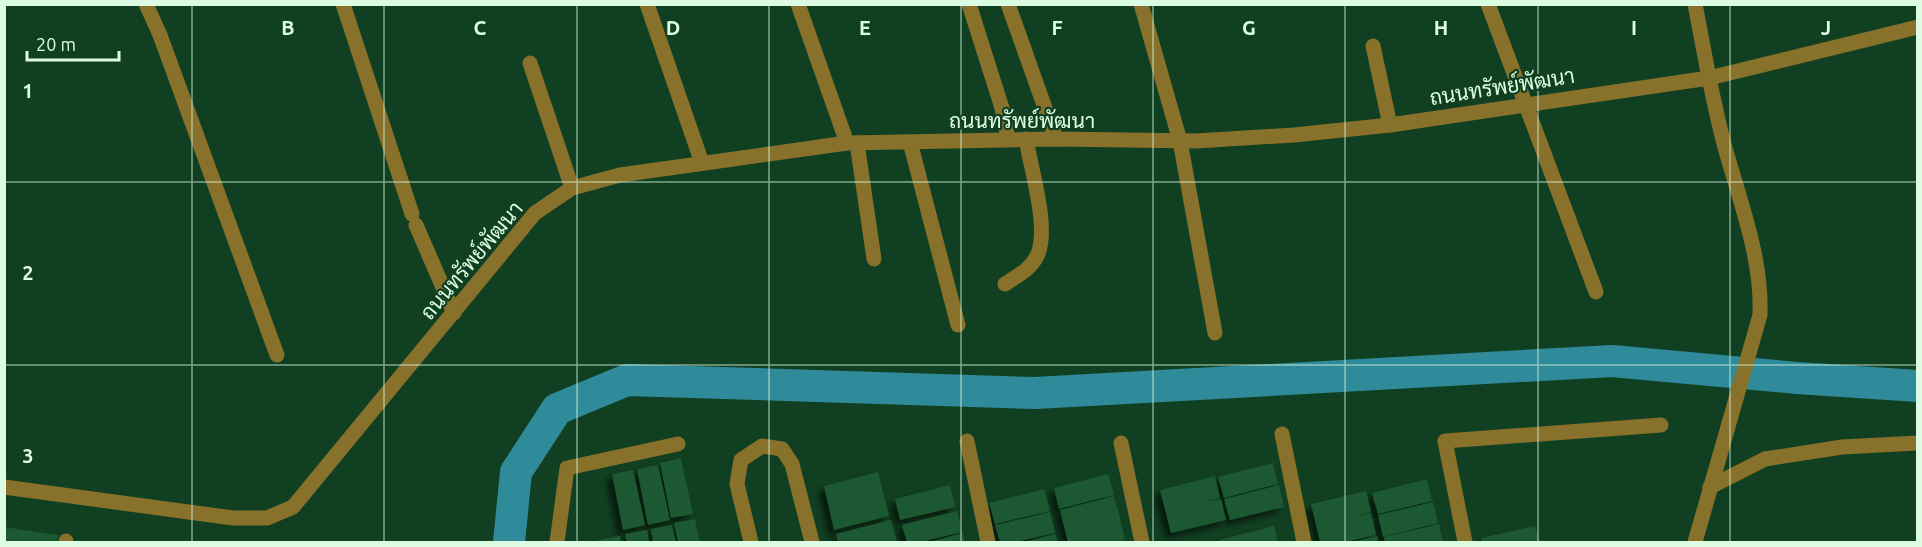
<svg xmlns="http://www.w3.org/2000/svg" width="1922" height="547" font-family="Ubuntu,Sarabun,sans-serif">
<defs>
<filter id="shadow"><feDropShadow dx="-5.5" dy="5.5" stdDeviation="3" flood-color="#0009"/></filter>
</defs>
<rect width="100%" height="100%" fill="#113f21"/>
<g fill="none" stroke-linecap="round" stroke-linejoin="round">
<polyline stroke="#2f8a9a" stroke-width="32" points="509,542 516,472 557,409 627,380 1035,393 1612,361 1797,378 1918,386"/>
</g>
<g fill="#1c5831" filter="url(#shadow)">
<polygon points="681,458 693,514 671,518 660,463"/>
<polygon points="1273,463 1278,484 1224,498 1218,477"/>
<polygon points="658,465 670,520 648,525 637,469"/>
<polygon points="633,470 645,525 623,530 612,474"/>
<polygon points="878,472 889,516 834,530 824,486"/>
<polygon points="1108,474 1114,495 1059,509 1054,488"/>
<polygon points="1215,476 1220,498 1204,502 1221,499 1226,520 1171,533 1160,490"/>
<polygon points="1427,479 1432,501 1378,514 1372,493"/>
<polygon points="950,485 955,507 900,520 895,499"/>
<polygon points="1279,485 1284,507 1230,520 1224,499"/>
<polygon points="1044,489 1050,511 995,524 989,503"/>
<polygon points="1366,491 1371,512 1355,517 1371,513 1376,535 1345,542 1320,542 1311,504"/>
<polygon points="1114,496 1120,518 1104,522 1120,518 1125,540 1114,542 1068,542 1060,510"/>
<polygon points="1433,502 1438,523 1383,537 1378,515"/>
<polygon points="957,511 962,532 921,542 907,542 902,525"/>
<polygon points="1050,512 1055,533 1016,542 1000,542 995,525"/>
<polygon points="695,519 700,542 678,542 674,523"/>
<polygon points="891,520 897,542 838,542 836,534"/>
<polygon points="1439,524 1443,542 1385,542 1384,537"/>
<polygon points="672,525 676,542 653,542 651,529"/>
<polygon points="1274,526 1278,542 1220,542 1219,540"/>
<polygon points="1535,526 1540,542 1482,542 1481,538"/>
<polygon points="4,527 58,535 57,542 4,542"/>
<polygon points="647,530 649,542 627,542 625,534"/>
<polygon points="963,533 965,542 929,542"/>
<polygon points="1055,534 1058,542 1024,542"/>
<polygon points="620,536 621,542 599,542 598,540"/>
<polygon points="1377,536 1378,542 1352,542"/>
</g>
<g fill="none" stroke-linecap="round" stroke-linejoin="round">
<g stroke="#87712b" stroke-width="15">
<polyline points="146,4 160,35 277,355"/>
<polyline points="343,4 412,214"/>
<polyline points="647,4 702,163"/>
<polyline points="798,4 847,143"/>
<polyline points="969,4 1002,108 1008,139"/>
<polyline points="1008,4 1056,139"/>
<polyline points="1141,4 1180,141 1215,333"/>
<polyline points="1488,4 1596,292"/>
<polyline points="1695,4 1709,78 1918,27"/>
<polyline points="1373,46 1390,125"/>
<polyline points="530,63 572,188"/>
<polyline points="910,142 958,325"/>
<polyline points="857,143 874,259"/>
<polyline points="416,225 454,313"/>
<path d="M 1005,284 C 1017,276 1030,270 1037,256 C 1050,230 1031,169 1026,139"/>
<polyline points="1282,434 1304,542"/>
<polyline points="967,441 988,542"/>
<polyline points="1121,443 1142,542"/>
<path d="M 4,487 L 233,518 L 267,518 L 293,507 L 535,213 L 572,188 L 620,175 L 847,143 L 1056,139 L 1196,141 L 1294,135 L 1390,125 L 1709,78 C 1715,105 1720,132 1728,158 C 1743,210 1762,261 1760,315 L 1695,542"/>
<polyline points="1710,487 1765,459 1842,447 1918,443"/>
<polyline points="66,542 66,541"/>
<polyline points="557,542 567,468 678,444"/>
<polyline points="751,542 737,484 741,460 762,446 782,449 792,464 812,542"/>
<polyline points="1465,542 1445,441 1661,425"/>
</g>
</g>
<path fill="none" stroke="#ddfce4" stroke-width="1.5" stroke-opacity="0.55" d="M 192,4 L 192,542M 384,4 L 384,542M 577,4 L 577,542M 769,4 L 769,542M 961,4 L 961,542M 1153,4 L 1153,542M 1345,4 L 1345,542M 1538,4 L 1538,542M 1730,4 L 1730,542M 4,182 L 1918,182M 4,365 L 1918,365"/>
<g text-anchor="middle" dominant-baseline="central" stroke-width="4.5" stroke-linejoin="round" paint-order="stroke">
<g font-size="21" fill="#ddfce4" stroke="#113f21">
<text transform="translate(1502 86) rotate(-9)">ถนนทรัพย์พัฒนา</text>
<text x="1022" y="120">ถนนทรัพย์พัฒนา</text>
<text transform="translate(471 260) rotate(-50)">ถนนทรัพย์พัฒนา</text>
</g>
</g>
<g font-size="20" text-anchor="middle" font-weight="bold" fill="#ddfce4" stroke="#113f21" stroke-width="4.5" stroke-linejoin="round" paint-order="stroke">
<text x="288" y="35">B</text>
<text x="480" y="35">C</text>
<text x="673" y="35">D</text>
<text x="865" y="35">E</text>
<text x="1057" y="35">F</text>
<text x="1249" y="35">G</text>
<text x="1441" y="35">H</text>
<text x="1634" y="35">I</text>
<text x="1826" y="35">J</text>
<text x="28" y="98">1</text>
<text x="28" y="280">2</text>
<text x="28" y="463">3</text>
</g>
<rect width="1922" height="547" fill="none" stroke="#ddfce4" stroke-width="12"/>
<path d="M27 51v9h92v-9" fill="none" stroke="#ddfce4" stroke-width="3"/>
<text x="36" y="51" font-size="18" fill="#ddfce4" stroke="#113f21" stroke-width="4.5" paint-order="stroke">20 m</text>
</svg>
